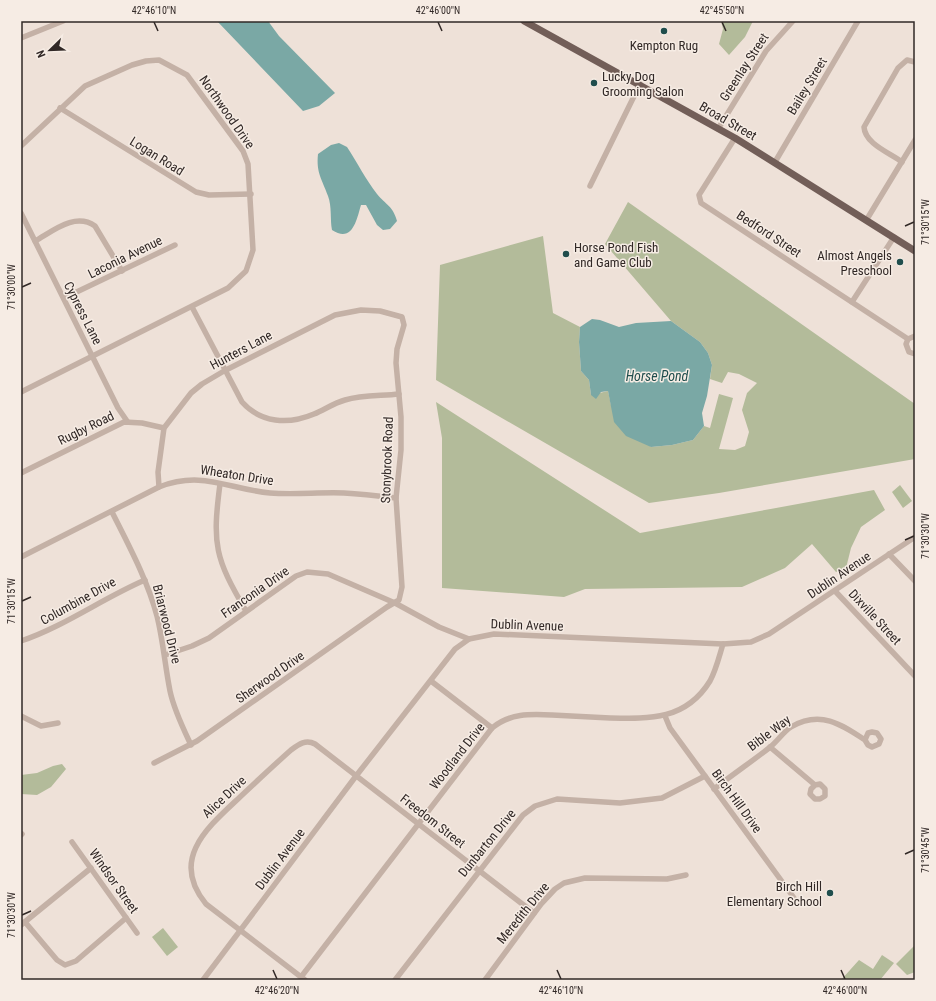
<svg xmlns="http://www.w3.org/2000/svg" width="936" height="1001" font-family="'Roboto Condensed',sans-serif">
<rect width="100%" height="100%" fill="#eee1d8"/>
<g fill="#b3bb9a">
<polygon points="721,21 753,21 745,37 729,55 719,44 723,29"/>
<polygon points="628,202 915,404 915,459 719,493 649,503 436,380 440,265 543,236 553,313 580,327 579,342 581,371 589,380 591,395 608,391 611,405 651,447 672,445 693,440 704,426 710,428 719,394 733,398 719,449 735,450 745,446 749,432 742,410 747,393 757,383 739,374 728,372 722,383 710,379 712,365 708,353 700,342 671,321 605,244"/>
<polygon points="436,402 640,533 874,490 885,510 861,527 851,548 846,568 836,572 812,544 785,568 742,587 585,589 564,597 442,588 442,438"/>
<polygon points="900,485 912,501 903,508 892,492"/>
<polygon points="62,764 66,769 51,787 37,795 21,794 21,775 37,773 53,766"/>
<polygon points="163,928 178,947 167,956 152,937"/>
<polygon points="915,945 915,972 907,975 896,964"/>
<polygon points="882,955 894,963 880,980 841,980 859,960 873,969"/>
</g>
<g fill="#7aa8a5">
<polygon points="217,21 268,21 279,36 335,93 319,106 303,111"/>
<path d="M 339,143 L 347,147 C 357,162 366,180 377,194 C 386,205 393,206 397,221 L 390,229 L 383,230 L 377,225 L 366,205 L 361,205 C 357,218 353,244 332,230 C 330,220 332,206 328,196 C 322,179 316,173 318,154 L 331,145 Z"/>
<polygon points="592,319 600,320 619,327 636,323 671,321 700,342 708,353 712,365 707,396 702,413 704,426 693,440 672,445 651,447 626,436 614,422 608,391 601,392 596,399 591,395 589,380 581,371 579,342 580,327"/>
</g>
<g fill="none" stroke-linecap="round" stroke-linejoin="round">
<g stroke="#c4b1a6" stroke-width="5.5">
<polyline points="21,38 63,21"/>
<polyline points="60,108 196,192 209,195 251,194"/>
<polyline points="718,129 766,51 793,21"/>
<polyline points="735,138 699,195 701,203 908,339"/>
<polyline points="21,146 85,86 132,65 146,61 159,60 187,75 243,151 248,164 253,250 246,271 228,288 21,392"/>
<polyline points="775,162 858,21"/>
<path d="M 902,162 C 890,153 865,144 864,127 L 898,68 L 907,60 L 915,62"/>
<polyline points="590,186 640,84"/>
<polyline points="21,213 118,408 127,421"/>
<polyline points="867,219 915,140"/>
<path d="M 35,241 C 53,231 75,212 95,226 L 122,271"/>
<polyline points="64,298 175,245"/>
<polyline points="852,302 894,237"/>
<path d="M 192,307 L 242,402 C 261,423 288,425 314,414 C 324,410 334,403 345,400 C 362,395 381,396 399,394"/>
<polyline points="915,336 908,339 906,344 909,352 915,354"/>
<polyline points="21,473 124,422 142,423 164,428"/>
<path d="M 220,484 C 212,545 215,558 246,611"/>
<path d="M 112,512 C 129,546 147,579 157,616 C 163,640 165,666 170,691 C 174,710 183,728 191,745"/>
<polyline points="889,554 915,581"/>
<path d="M 21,557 L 159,487 C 202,470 228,489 270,493 C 295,495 319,492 344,493 C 361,494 379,496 396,498"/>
<polyline points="835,591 915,676"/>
<path d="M 21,641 C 65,626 103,598 145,580"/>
<polyline points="165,655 192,646 209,638 296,576 307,572 328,574 395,603 439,627 469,639"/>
<polyline points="431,681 492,728"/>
<polyline points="21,716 41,726 58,723"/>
<polyline points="665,716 670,728 794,898"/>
<polyline points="770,747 815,785 811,789 810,794 815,799 820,799 825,796 825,789 820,784 815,785"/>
<polyline points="154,763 197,741 387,607 399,600 402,587 396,498 401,450 401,417 396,363 397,349 404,325 402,317 380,311 361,310 335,315 224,371 202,384 191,393 164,428 158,472 159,487"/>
<path d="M 714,789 C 732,775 751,762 769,748 C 777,742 783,732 791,727 C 820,710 841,724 865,740 L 868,745 L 872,747 L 879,744 L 881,739 L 877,733 L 872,732 L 868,733 L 865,740"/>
<polyline points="21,835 22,834"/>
<polyline points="72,842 137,933"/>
<polyline points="25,922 57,960 65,965 76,961 126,918"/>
<polyline points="21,925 91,868"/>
<path d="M 301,977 L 492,728 C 510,713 530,714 552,715 C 572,716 591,717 610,718 C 650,719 686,720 710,681 C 716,670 719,657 723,644"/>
<polyline points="203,980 356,776 455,649 469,639 494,634 723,644 751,642 769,634 915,537"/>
<path d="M 305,980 L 206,904 C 169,859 208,827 240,797 C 257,781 274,765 291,750 C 299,744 306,739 315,744 L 534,913"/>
<polyline points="395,980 523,815 535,806 557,799 620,803 662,798 705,776"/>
<polyline points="485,980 541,904 555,889 564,883 585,878 667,879 686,875"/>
</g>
<polyline stroke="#725e58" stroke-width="7" points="524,21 735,138 915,251"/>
</g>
<path fill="none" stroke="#312826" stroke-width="1.5" d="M 154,22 L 158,31M 438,22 L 442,31M 722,22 L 726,31M 905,226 L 914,222M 22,287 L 31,283M 905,540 L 914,536M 22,601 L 31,597M 905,854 L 914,850M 22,915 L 31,911M 273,970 L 277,979M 557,970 L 561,979M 841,970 L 845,979"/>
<g fill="#204e4d" stroke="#f6ece4" stroke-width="1.5">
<circle cx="664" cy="31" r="4"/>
<circle cx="594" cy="83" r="4"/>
<circle cx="566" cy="254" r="4"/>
<circle cx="900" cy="262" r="4"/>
<circle cx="830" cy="893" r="4"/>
</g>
<g text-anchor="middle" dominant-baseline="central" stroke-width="3" stroke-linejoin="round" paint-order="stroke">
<g font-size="13" fill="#312826" stroke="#f6ece4" text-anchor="start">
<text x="664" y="45" text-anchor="middle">Kempton Rug</text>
<text x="602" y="76">Lucky Dog<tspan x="602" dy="15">Grooming Salon</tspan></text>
<text x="574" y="247">Horse Pond Fish<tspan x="574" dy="15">and Game Club</tspan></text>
<text x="892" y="255" text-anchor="end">Almost Angels<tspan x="892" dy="15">Preschool</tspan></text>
<text x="822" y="886" text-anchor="end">Birch Hill<tspan x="822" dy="15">Elementary School</tspan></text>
</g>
<g font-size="13" fill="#312826" stroke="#f6ece4">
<text transform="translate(744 67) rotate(-57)">Greenlay Street</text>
<text transform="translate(807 86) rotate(-59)">Bailey Street</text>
<text transform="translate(227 112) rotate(55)">Northwood Drive</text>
<text transform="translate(728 121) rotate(30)">Broad Street</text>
<text transform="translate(157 156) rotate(32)">Logan Road</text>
<text transform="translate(769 234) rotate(33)">Bedford Street</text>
<text transform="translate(125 257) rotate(-26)">Laconia Avenue</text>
<text transform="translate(83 313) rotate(63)">Cypress Lane</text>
<text transform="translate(241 350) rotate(-28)">Hunters Lane</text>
<text transform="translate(86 428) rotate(-26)">Rugby Road</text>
<text transform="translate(387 460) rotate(-88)">Stonybrook Road</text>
<text transform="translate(237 475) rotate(9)">Wheaton Drive</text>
<text transform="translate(839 575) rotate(-34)">Dublin Avenue</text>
<text transform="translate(255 592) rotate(-35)">Franconia Drive</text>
<text transform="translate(78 601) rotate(-29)">Columbine Drive</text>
<text transform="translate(875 617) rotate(47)">Dixville Street</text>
<text transform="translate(167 624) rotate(76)">Briarwood Drive</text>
<text transform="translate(527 625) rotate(2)">Dublin Avenue</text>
<text transform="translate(270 677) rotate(-35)">Sherwood Drive</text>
<text transform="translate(769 733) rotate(-37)">Bible Way</text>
<text transform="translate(457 756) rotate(-52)">Woodland Drive</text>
<text transform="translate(224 797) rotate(-43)">Alice Drive</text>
<text transform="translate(737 801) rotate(54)">Birch Hill Drive</text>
<text transform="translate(433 821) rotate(38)">Freedom Street</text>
<text transform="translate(487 843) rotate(-51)">Dunbarton Drive</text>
<text transform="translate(280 859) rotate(-53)">Dublin Avenue</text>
<text transform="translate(114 881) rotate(55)">Windsor Street</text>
<text transform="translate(523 913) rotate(-51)">Meredith Drive</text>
</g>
<g font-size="14" font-style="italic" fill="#204e4d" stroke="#f6ece4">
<text x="657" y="376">Horse Pond</text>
</g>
</g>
<rect width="936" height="1001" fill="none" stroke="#f6ece4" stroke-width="44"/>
<g transform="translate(50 50) rotate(247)" stroke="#f6ece4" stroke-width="3" paint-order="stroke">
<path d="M0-3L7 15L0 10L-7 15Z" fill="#312826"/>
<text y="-6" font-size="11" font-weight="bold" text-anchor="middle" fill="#312826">N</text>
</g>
<rect x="22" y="22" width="892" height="957" fill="none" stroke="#312826" stroke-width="1.5"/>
<g font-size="10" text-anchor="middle" fill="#312826">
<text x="154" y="14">42°46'10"N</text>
<text x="438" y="14">42°46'00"N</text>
<text x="722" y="14">42°45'50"N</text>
<text transform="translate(925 222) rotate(-90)" y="4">71°30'15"W</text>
<text transform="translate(11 287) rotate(-90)" y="4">71°30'00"W</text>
<text transform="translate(925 536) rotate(-90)" y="4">71°30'30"W</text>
<text transform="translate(11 601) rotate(-90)" y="4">71°30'15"W</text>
<text transform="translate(925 850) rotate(-90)" y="4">71°30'45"W</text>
<text transform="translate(11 915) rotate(-90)" y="4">71°30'30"W</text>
<text x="277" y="994">42°46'20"N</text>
<text x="561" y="994">42°46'10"N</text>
<text x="845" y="994">42°46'00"N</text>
</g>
</svg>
